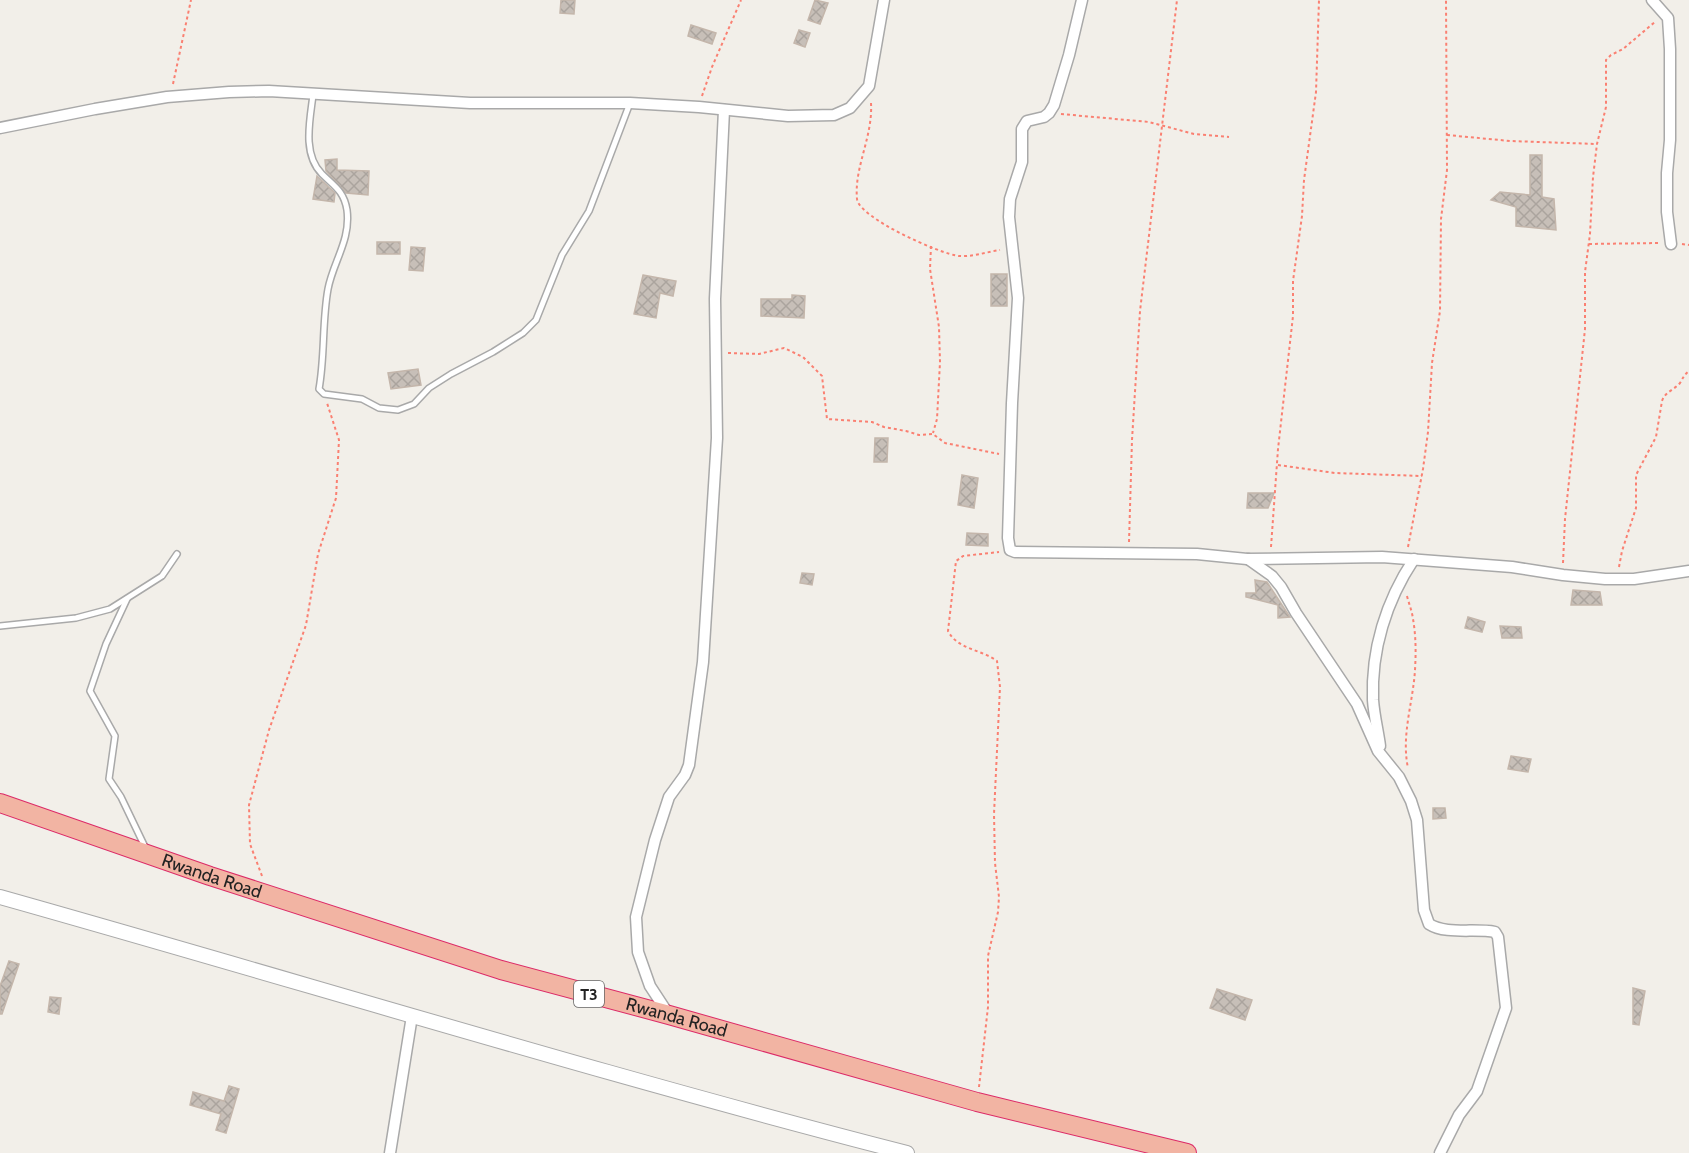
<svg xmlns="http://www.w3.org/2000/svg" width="1689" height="1153" font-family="Cabin,sans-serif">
<defs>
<pattern id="building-cross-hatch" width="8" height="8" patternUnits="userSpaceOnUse" patternTransform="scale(1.5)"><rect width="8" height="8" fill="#c7bfb8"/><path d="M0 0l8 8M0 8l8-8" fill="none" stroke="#aba49e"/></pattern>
</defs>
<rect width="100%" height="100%" fill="#f2efe9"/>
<g fill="url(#building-cross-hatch)" stroke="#c4b6ab" stroke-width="1.5">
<polygon points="561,0 575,0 574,14 560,13"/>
<polygon points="815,0 828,3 820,24 808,20"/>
<polygon points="691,25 716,33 712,44 688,36"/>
<polygon points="799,30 810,33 805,47 794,43"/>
<polygon points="1530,155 1542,155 1542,197 1554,199 1556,230 1516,226 1516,207 1491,200 1500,192 1530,195"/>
<polygon points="337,159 337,170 369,171 368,195 346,193 326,171 325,160"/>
<polygon points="317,176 335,193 334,202 313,199"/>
<rect x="377" y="242" width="23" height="12"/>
<polygon points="411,247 425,248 423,271 409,270"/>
<rect x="991" y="274" width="16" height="32"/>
<polygon points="643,275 676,281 673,296 660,293 656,318 634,314"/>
<polygon points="792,295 805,296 804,318 761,316 761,299 792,299"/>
<polygon points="418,369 421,385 391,389 388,373"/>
<polygon points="875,438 888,438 887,462 874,462"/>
<polygon points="962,475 978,478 974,508 958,505"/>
<polygon points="1248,493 1274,493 1268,508 1247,508"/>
<polygon points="967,533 988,534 988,546 966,545"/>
<polygon points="802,573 814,574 812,585 800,583"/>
<polygon points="1255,580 1267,582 1290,617 1278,618 1278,605 1246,597 1246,593 1256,593"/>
<polygon points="1573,590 1600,592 1602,605 1571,605"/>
<polygon points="1468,617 1485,622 1482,632 1465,628"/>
<polygon points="1500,626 1521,627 1522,638 1502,638"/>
<polygon points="1511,756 1531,759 1528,772 1508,769"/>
<polygon points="1433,808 1445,808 1446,818 1433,819"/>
<polygon points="9,961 19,964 2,1014 0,1014 0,986"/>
<polygon points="1633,988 1645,991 1639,1025 1633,1024"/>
<polygon points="1217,989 1252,1000 1245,1020 1210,1008"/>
<polygon points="50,997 61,998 59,1014 48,1012"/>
<polygon points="229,1086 239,1089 226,1133 216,1130 221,1114 190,1105 193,1092 224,1101"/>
</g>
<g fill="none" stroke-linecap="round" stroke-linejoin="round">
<defs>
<g id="service">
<path d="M 313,95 C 310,120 302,154 322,174 C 334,186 344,191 347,210 C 351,240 333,262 328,289 C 322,322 325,356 319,389 L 324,394 L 362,399 L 379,408 L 398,410 L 414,404 L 429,388 L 451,374 L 493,352 L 523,333 L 536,320 L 562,255 L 589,211 L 630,103"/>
<polyline points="127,599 106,644 90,691 115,736 109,779 121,797 145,847"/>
<polyline points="0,626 76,618 110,609 162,576 177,554"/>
</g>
<g id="minor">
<polyline points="1082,0 1069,55 1054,105 1049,113 1044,117 1027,121 1022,129 1022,162 1010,199 1009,217 1018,298 1012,403 1008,538 1010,550 1015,552 1197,554 1247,559 1382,557 1512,567 1563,575 1605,579 1634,579 1689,571"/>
<polyline points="1652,0 1668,18 1670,49 1670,140 1667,173 1667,212 1671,244"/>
<polyline points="0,128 95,109 167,97 229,92 269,91 470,103 630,103 699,107 788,116 834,115 850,108 869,86 884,0"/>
<path d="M 1248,559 L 1272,576 L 1281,587 L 1296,613 L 1357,704 L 1378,751 L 1399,777 L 1411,801 L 1417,820 L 1424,910 L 1429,924 C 1446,935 1475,928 1495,932 L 1498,937 L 1506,1008 L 1477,1091 L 1459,1115 L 1440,1153"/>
<path d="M 1380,746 C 1378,731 1374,715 1373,700 C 1371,650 1386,601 1414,559"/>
<polyline points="669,1015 650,986 638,952 636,917 655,840 669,797 685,775 689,765 703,662 717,438 715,299 724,110"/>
<polyline points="390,1153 412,1016"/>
</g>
<path id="tertiary" d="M 0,897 C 302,982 603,1075 907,1153"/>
<g id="trunk">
<path id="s1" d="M 0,803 L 210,876 L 501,970 L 669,1015 L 977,1102 L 1187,1153"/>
</g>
</defs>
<use href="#service" stroke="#a9a9a9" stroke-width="8"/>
<use href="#minor" stroke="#a9a9a9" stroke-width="13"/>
<use href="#tertiary" stroke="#a9a9a9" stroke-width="16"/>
<use href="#trunk" stroke="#dc2a67" stroke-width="20"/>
<g stroke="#fa8072" stroke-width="2" stroke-dasharray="3 3" stroke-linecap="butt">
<polyline points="173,84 191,0"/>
<polyline points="702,96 712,67 741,0"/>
<path d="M 871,103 C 873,137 854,167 857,199 C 859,218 940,254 959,256 C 973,257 986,252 1000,250"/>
<polyline points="1061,114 1149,122 1194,134 1229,137"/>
<polyline points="1447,135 1510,141 1597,144"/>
<polyline points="1589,244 1658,243"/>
<polyline points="1682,244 1689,245"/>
<polyline points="931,246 930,269 939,327 940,362 937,419 933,433"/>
<polyline points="728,353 759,354 784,348 803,357 822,376 827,419 872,422 884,427 906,431 919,435 933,434 945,443 999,454"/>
<polyline points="1278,465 1335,473 1422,476"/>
<polyline points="1129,542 1132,440 1140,311 1177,0"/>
<polyline points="1271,547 1278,449 1293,316 1293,281 1302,216 1304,180 1316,92 1319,0"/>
<polyline points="1408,547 1423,469 1428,432 1432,363 1440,311 1441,219 1447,170 1446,0"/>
<polyline points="1563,563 1565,519 1585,329 1585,272 1590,234 1593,177 1597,144 1606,107 1606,60 1611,55 1623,49 1656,21"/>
<path d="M 1619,567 L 1622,551 L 1636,508 L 1636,475 L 1656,437 L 1662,401 C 1665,392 1674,390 1680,383 C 1683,378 1684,375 1689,371"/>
<path d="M 1407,596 C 1409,604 1412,611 1413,619 C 1416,636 1416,653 1415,670 C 1413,703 1401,735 1408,768"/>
<polyline points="262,876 250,844 249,805 269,730 306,625 318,554 336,498 339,440 327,403"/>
<path d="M 979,1087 L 988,1007 L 988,956 L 998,912 L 999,897 L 995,863 L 994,814 L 1000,687 L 997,661 C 981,649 958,650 948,631 L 956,561 L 963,556 L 999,552"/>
</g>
<use href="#service" stroke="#fff" stroke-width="5"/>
<use href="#minor" stroke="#fff" stroke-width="10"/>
<use href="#tertiary" stroke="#fff" stroke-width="14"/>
<use href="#trunk" stroke="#f2b4a3" stroke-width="18"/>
</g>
<g text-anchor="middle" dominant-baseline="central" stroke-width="4.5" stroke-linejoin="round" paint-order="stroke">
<rect fill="#fff" stroke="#646464" stroke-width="1.5" x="574" y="981" width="30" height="26" rx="4.5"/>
<g font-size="16" font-weight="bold" fill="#222">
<text x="589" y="994">T3</text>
</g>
<g font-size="18" fill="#222" stroke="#fff">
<text stroke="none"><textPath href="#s1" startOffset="224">Rwanda Road</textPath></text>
<text stroke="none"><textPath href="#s1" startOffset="710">Rwanda Road</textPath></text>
</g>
</g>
</svg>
